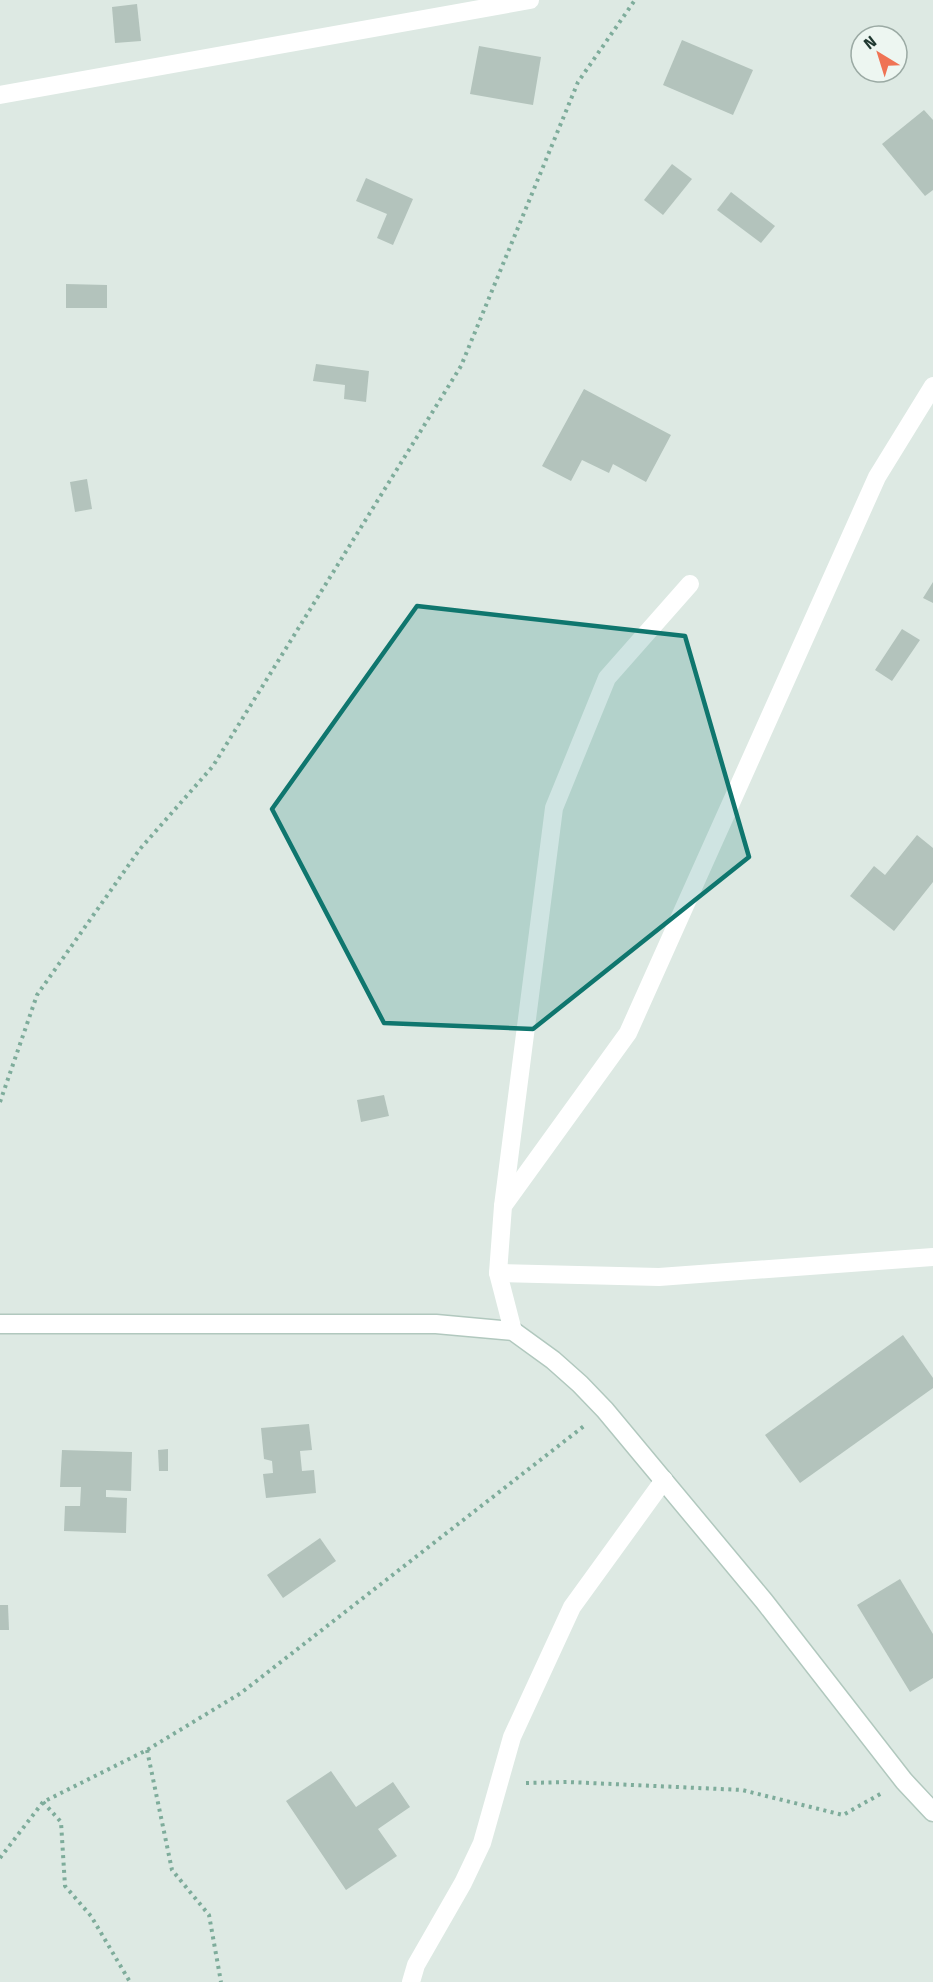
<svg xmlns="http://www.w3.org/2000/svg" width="933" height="1982" font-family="'Fira Sans',sans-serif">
<rect width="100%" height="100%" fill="#dde9e3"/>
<g fill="#b3c3bc">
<polygon points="137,4 141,41 115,43 112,7"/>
<polygon points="682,40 753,70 733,115 663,85"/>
<polygon points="479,46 541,57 533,105 470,94"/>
<polygon points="924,110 933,120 933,190 925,196 882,144"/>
<polygon points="672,164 692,179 663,215 644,200"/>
<polygon points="366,178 413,199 393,245 377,238 387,214 356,201"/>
<polygon points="731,192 775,226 761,243 717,210"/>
<polygon points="66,284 107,285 107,308 66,308"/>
<polygon points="316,364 369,371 366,402 344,399 345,385 313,381"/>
<polygon points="584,389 671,435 646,482 613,464 609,473 582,460 571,481 542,466"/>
<polygon points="87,479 92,509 75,512 70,482"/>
<polygon points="933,582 933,603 923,598"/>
<polygon points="902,629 920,640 892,681 875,670"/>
<polygon points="917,835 933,848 933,882 894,931 850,896 874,866 885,875"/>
<polygon points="384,1095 389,1116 361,1122 357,1100"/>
<polygon points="903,1335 933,1378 933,1388 800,1483 765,1435"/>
<polygon points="309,1424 312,1450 300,1451 302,1471 314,1470 316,1493 266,1498 263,1474 273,1473 272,1461 264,1459 261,1428"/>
<polygon points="168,1449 168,1471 159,1471 158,1450"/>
<polygon points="62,1450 132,1452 131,1491 106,1490 106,1497 127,1498 126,1533 64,1531 65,1506 80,1506 81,1487 60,1487"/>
<polygon points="320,1538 336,1561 283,1598 267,1575"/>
<polygon points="900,1579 933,1634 933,1678 910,1692 857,1605"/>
<polygon points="0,1605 8,1605 9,1630 0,1630"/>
<polygon points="331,1771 356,1807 393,1782 410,1807 378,1829 397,1856 346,1890 286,1801"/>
</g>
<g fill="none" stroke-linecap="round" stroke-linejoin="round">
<defs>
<polyline id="secondary" points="0,1324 436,1324 513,1331 553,1360 580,1384 605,1410 764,1601 904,1781 933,1812"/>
</defs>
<use href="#secondary" stroke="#b1c8be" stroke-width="21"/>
<g stroke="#7eac9b" stroke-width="4" stroke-dasharray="3 4.5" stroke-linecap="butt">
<polyline points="0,1102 37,995 140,849 213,766 461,366 578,82 635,0"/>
<polyline points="147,1750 172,1870 209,1915 221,1982"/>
<polyline points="526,1783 568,1782 742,1790 843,1815 882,1793"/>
<polyline points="43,1802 61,1822 65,1886 91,1916 130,1982"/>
<polyline points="0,1858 43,1802 147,1750 241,1693 584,1426"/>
</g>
<polyline stroke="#fff" stroke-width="18" points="503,1206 554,808 607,678 690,584"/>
<g stroke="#fff" stroke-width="18">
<polyline points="0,95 530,0"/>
<polyline points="498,1273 659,1277 933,1257"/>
<polyline points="513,1331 498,1273 503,1206 628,1033 877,477 933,386"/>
<polyline points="411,1982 416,1965 463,1883 482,1843 512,1737 572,1607 664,1480"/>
</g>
<use href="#secondary" stroke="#fff" stroke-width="18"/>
</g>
<path fill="#0f766e" fill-opacity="0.2" stroke="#0f766e" stroke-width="4.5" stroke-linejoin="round" d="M 417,606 L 685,636 L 749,857 L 533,1029 L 384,1023 L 272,809 Z"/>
<g transform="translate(879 54) rotate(322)"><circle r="28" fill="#edf6f1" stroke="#9baaa4" stroke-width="1.5"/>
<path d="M0-4.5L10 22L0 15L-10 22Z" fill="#ef7354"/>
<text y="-9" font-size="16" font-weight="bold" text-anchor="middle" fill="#1f3830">N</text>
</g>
</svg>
